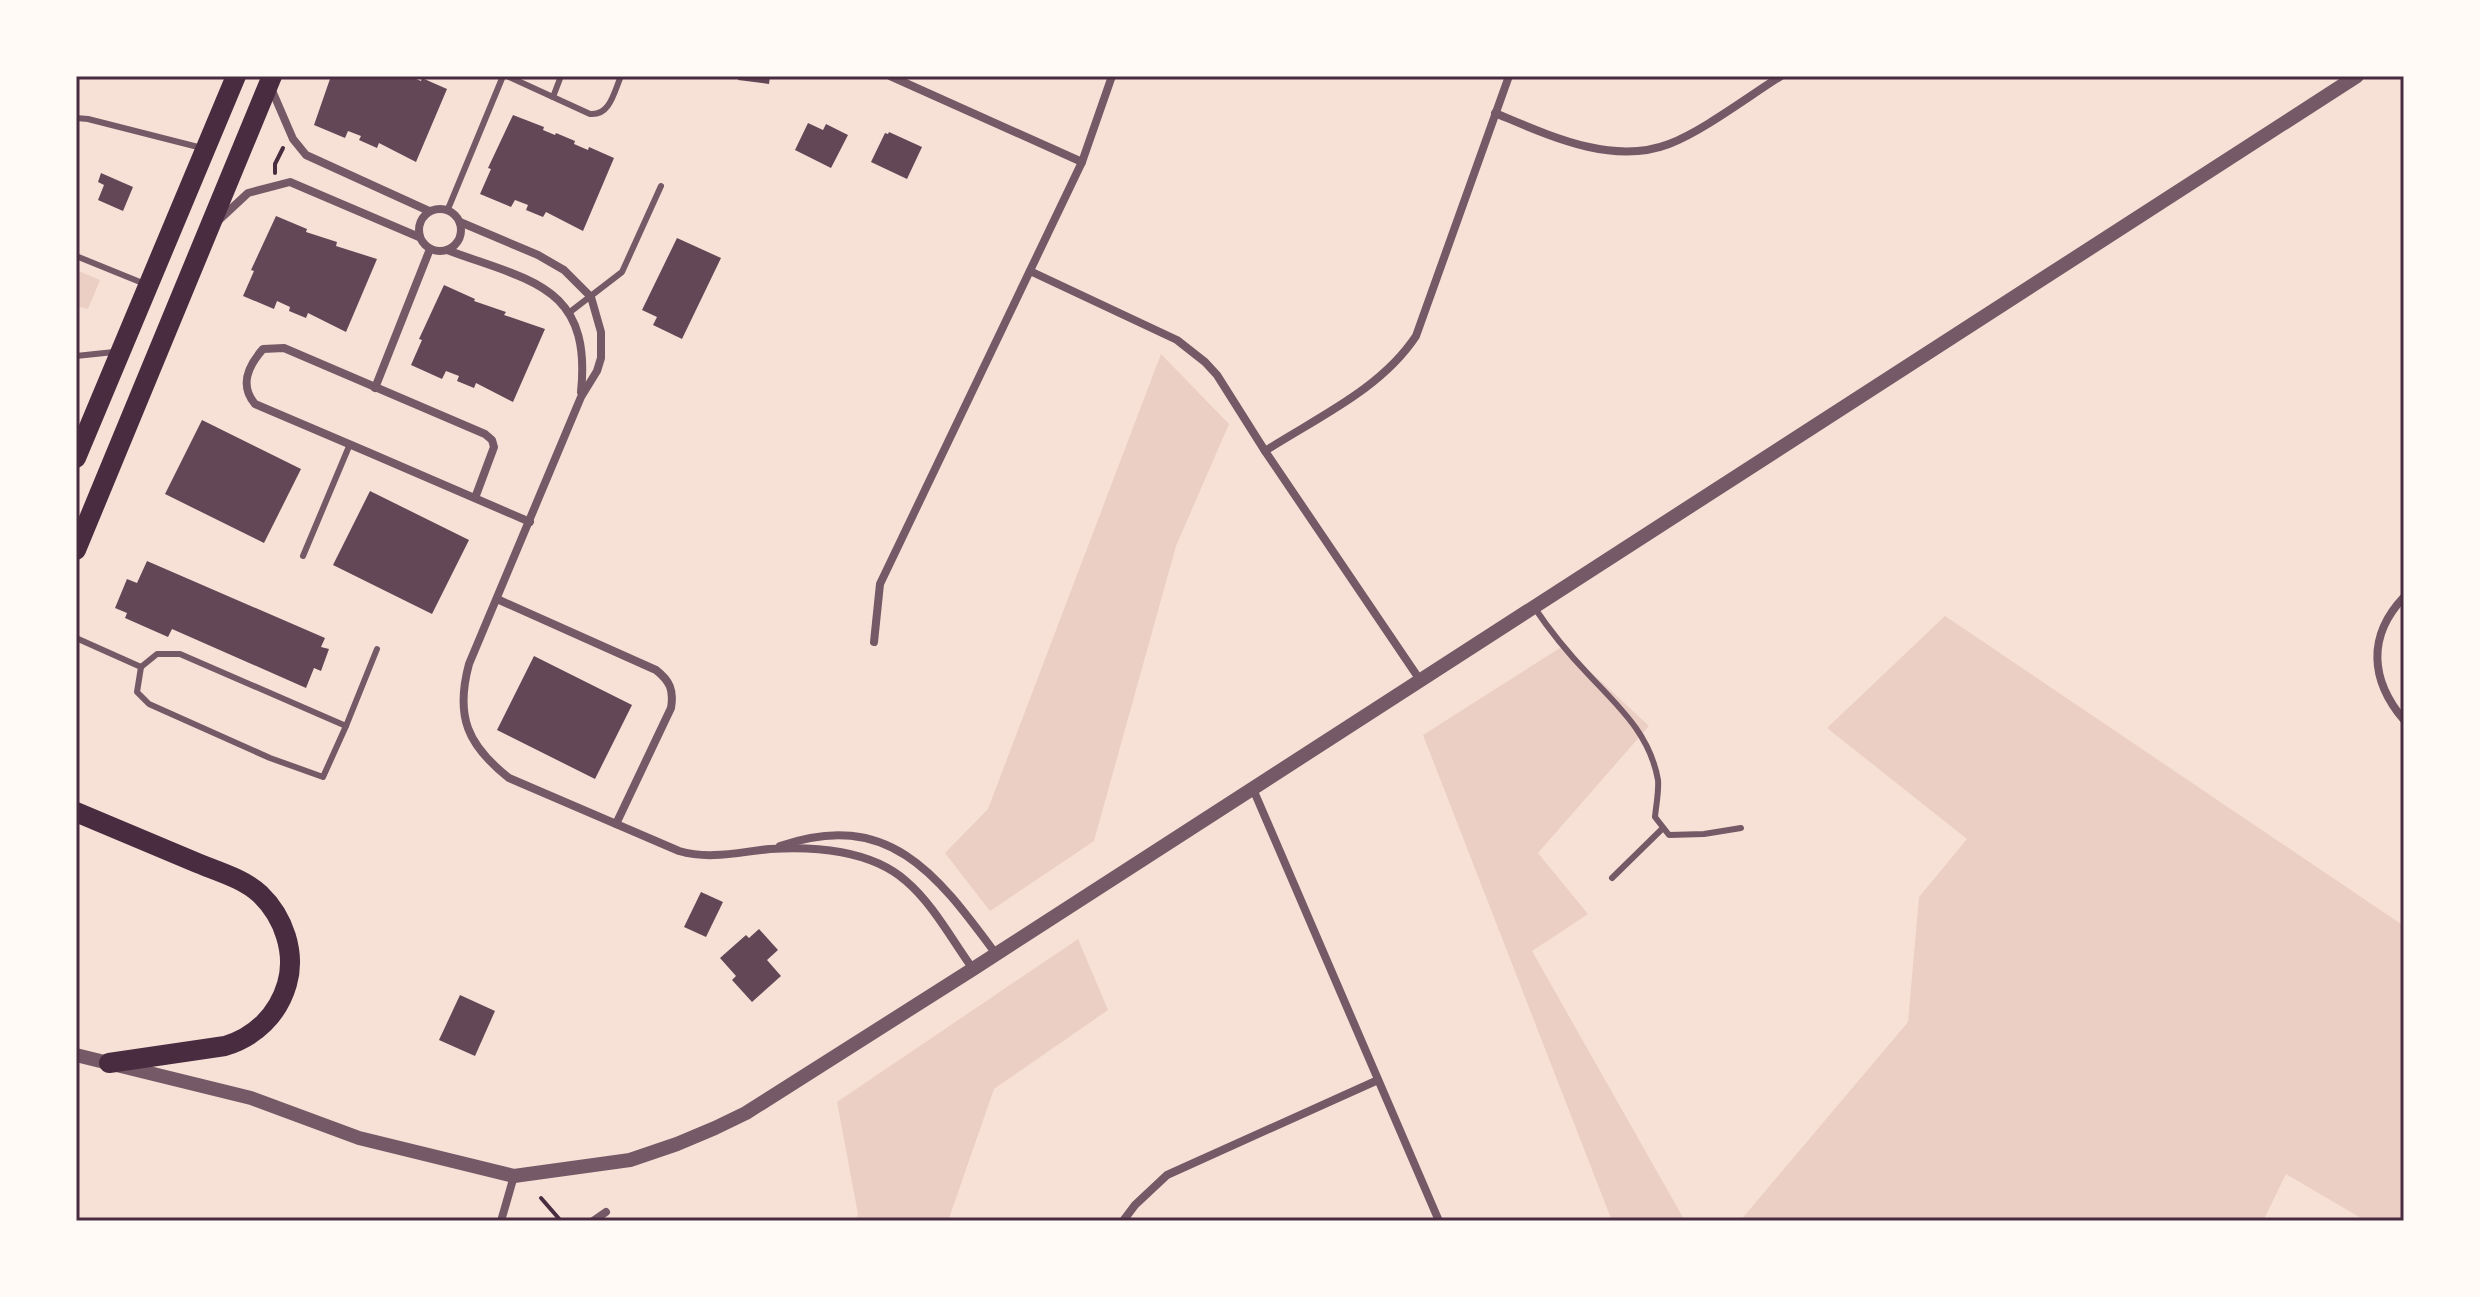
<svg xmlns="http://www.w3.org/2000/svg" width="2480" height="1297" font-family="'Sofia Sans Condensed',sans-serif">
<rect width="100%" height="100%" fill="#f7e1d7"/>
<g fill="#ebcfc5">
<polygon points="76,270 100,280 88,309 76,306"/>
<polygon points="1161,354 1229,424 1176,546 1094,841 990,911 945,853 988,809"/>
<polygon points="1945,616 2404,926 2404,1221 2366,1221 2286,1174 2263,1221 2191,1221 2179,1218 2178,1221 1740,1221 1908,1022 1919,897 1967,839 1827,728"/>
<polygon points="1563,646 1649,726 1538,853 1588,914 1532,951 1685,1221 1612,1221 1423,735"/>
<polygon points="1078,939 1108,1010 994,1089 948,1221 855,1221 858,1214 837,1102"/>
</g>
<g fill="#644757">
<polygon points="331,76 409,76 421,81 422,78 447,89 416,162 379,143 377,148 359,140 361,136 348,131 345,138 314,125"/>
<polygon points="738,76 770,76 769,84 738,80"/>
<polygon points="513,115 544,127 543,130 555,135 556,133 575,141 574,144 588,150 589,147 614,158 583,231 546,212 543,217 526,210 528,205 515,200 511,207 480,194 491,169 488,168"/>
<polygon points="808,123 823,130 826,124 848,135 831,168 795,150"/>
<polygon points="889,132 922,147 907,179 871,162 885,133 888,134"/>
<polygon points="101,173 133,187 123,211 98,200 104,185 98,182"/>
<polygon points="276,216 307,229 306,232 337,242 336,246 377,259 346,332 308,313 306,318 289,311 290,307 277,301 274,309 243,296 254,271 251,270"/>
<polygon points="677,238 721,258 682,339 653,325 657,317 642,310"/>
<polygon points="444,285 475,299 474,301 506,312 504,315 545,329 513,402 476,383 474,388 457,381 459,376 446,371 442,379 411,365 422,340 419,339"/>
<polygon points="202,420 301,469 264,543 165,494"/>
<polygon points="370,491 469,540 432,614 333,565"/>
<polygon points="147,561 325,638 321,647 329,649 321,671 314,668 306,688 172,629 168,637 125,618 127,613 115,608 127,579 137,583"/>
<polygon points="534,656 632,705 595,779 497,730"/>
<polygon points="701,892 723,902 706,937 684,927"/>
<polygon points="759,929 778,950 767,960 781,976 752,1002 732,980 736,976 720,958 746,935 749,938"/>
<polygon points="460,995 495,1011 475,1056 439,1040"/>
</g>
<g fill="none" stroke-linecap="round" stroke-linejoin="round">
<g stroke="#4a2c40" stroke-width="4">
<polyline points="275,173 275,164 283,148"/>
<polyline points="541,1198 561,1221"/>
</g>
<g stroke="#755966" stroke-width="6">
<path d="M 507,76 L 590,114 C 610,116 614,92 621,76"/>
<polyline points="553,97 561,76"/>
<polyline points="76,118 88,119 202,148"/>
<polyline points="448,209 503,76"/>
<polyline points="76,256 145,284"/>
<polyline points="570,312 622,272 661,186"/>
<polyline points="76,356 114,352"/>
<polyline points="303,556 350,444"/>
<path d="M 1534,607 C 1550,631 1568,653 1588,674 C 1618,706 1650,734 1658,780 C 1659,792 1656,805 1655,817 L 1669,835 L 1704,834 L 1741,828"/>
<polyline points="76,638 141,667 157,654 180,654 346,726 377,649"/>
<polyline points="141,667 137,692 149,704 270,758 323,777 346,726"/>
<polyline points="1612,878 1663,828"/>
</g>
<g stroke="#755966" stroke-width="8">
<polyline points="890,76 1082,162"/>
<polyline points="271,88 293,139 306,155 429,211"/>
<path d="M 1495,113 C 1548,135 1612,166 1669,144 C 1703,131 1749,96 1781,76"/>
<circle cx="440" cy="230" r="21"/>
<polyline points="219,220 248,193 290,182 419,237"/>
<path d="M 460,222 L 538,255 L 564,270 L 591,297 L 601,332 L 601,358 L 597,371 L 581,397 L 469,664 C 455,716 467,745 509,778 L 679,851 C 710,860 739,852 770,849 C 814,846 871,850 906,881 C 933,904 952,940 973,969"/>
<path d="M 447,250 C 530,281 592,285 581,392"/>
<polyline points="1030,271 1177,340 1205,362 1217,375 1265,451 1420,680"/>
<polyline points="375,388 430,249"/>
<path d="M 1265,451 C 1318,417 1381,389 1416,336 L 1509,76"/>
<path d="M 475,498 L 494,447 L 492,440 L 485,434 L 284,348 L 263,349 C 248,366 239,385 255,404 C 347,443 438,482 530,522"/>
<path d="M 2404,597 C 2367,636 2370,680 2404,720"/>
<path d="M 497,599 L 656,670 C 670,681 674,690 671,708 L 616,824"/>
<polyline points="874,642 880,584 1082,162 1112,76"/>
<polyline points="1253,789 1439,1221"/>
<path d="M 780,846 C 890,808 938,876 996,954"/>
<polyline points="501,1221 514,1176"/>
<polyline points="593,1221 606,1212"/>
<polyline points="1123,1221 1135,1205 1167,1175 1378,1080"/>
</g>
<polyline stroke="#755966" stroke-width="14" points="76,1055 251,1098 359,1138 514,1176 630,1160 677,1144 715,1128 746,1113 973,969 2357,76"/>
<g stroke="#4a2c40" stroke-width="20">
<polyline points="76,458 236,76"/>
<polyline points="76,550 272,76"/>
<path d="M 76,812 C 116,829 155,845 195,862 C 216,871 243,878 260,894 C 284,917 296,953 287,984 C 278,1015 255,1037 225,1046 L 109,1063"/>
</g>
</g>
<rect width="2480" height="1297" fill="none" stroke="#fffaf5" stroke-width="156"/>
<rect x="78" y="78" width="2324" height="1141" fill="none" stroke="#4a2c40" stroke-width="3"/>
</svg>
